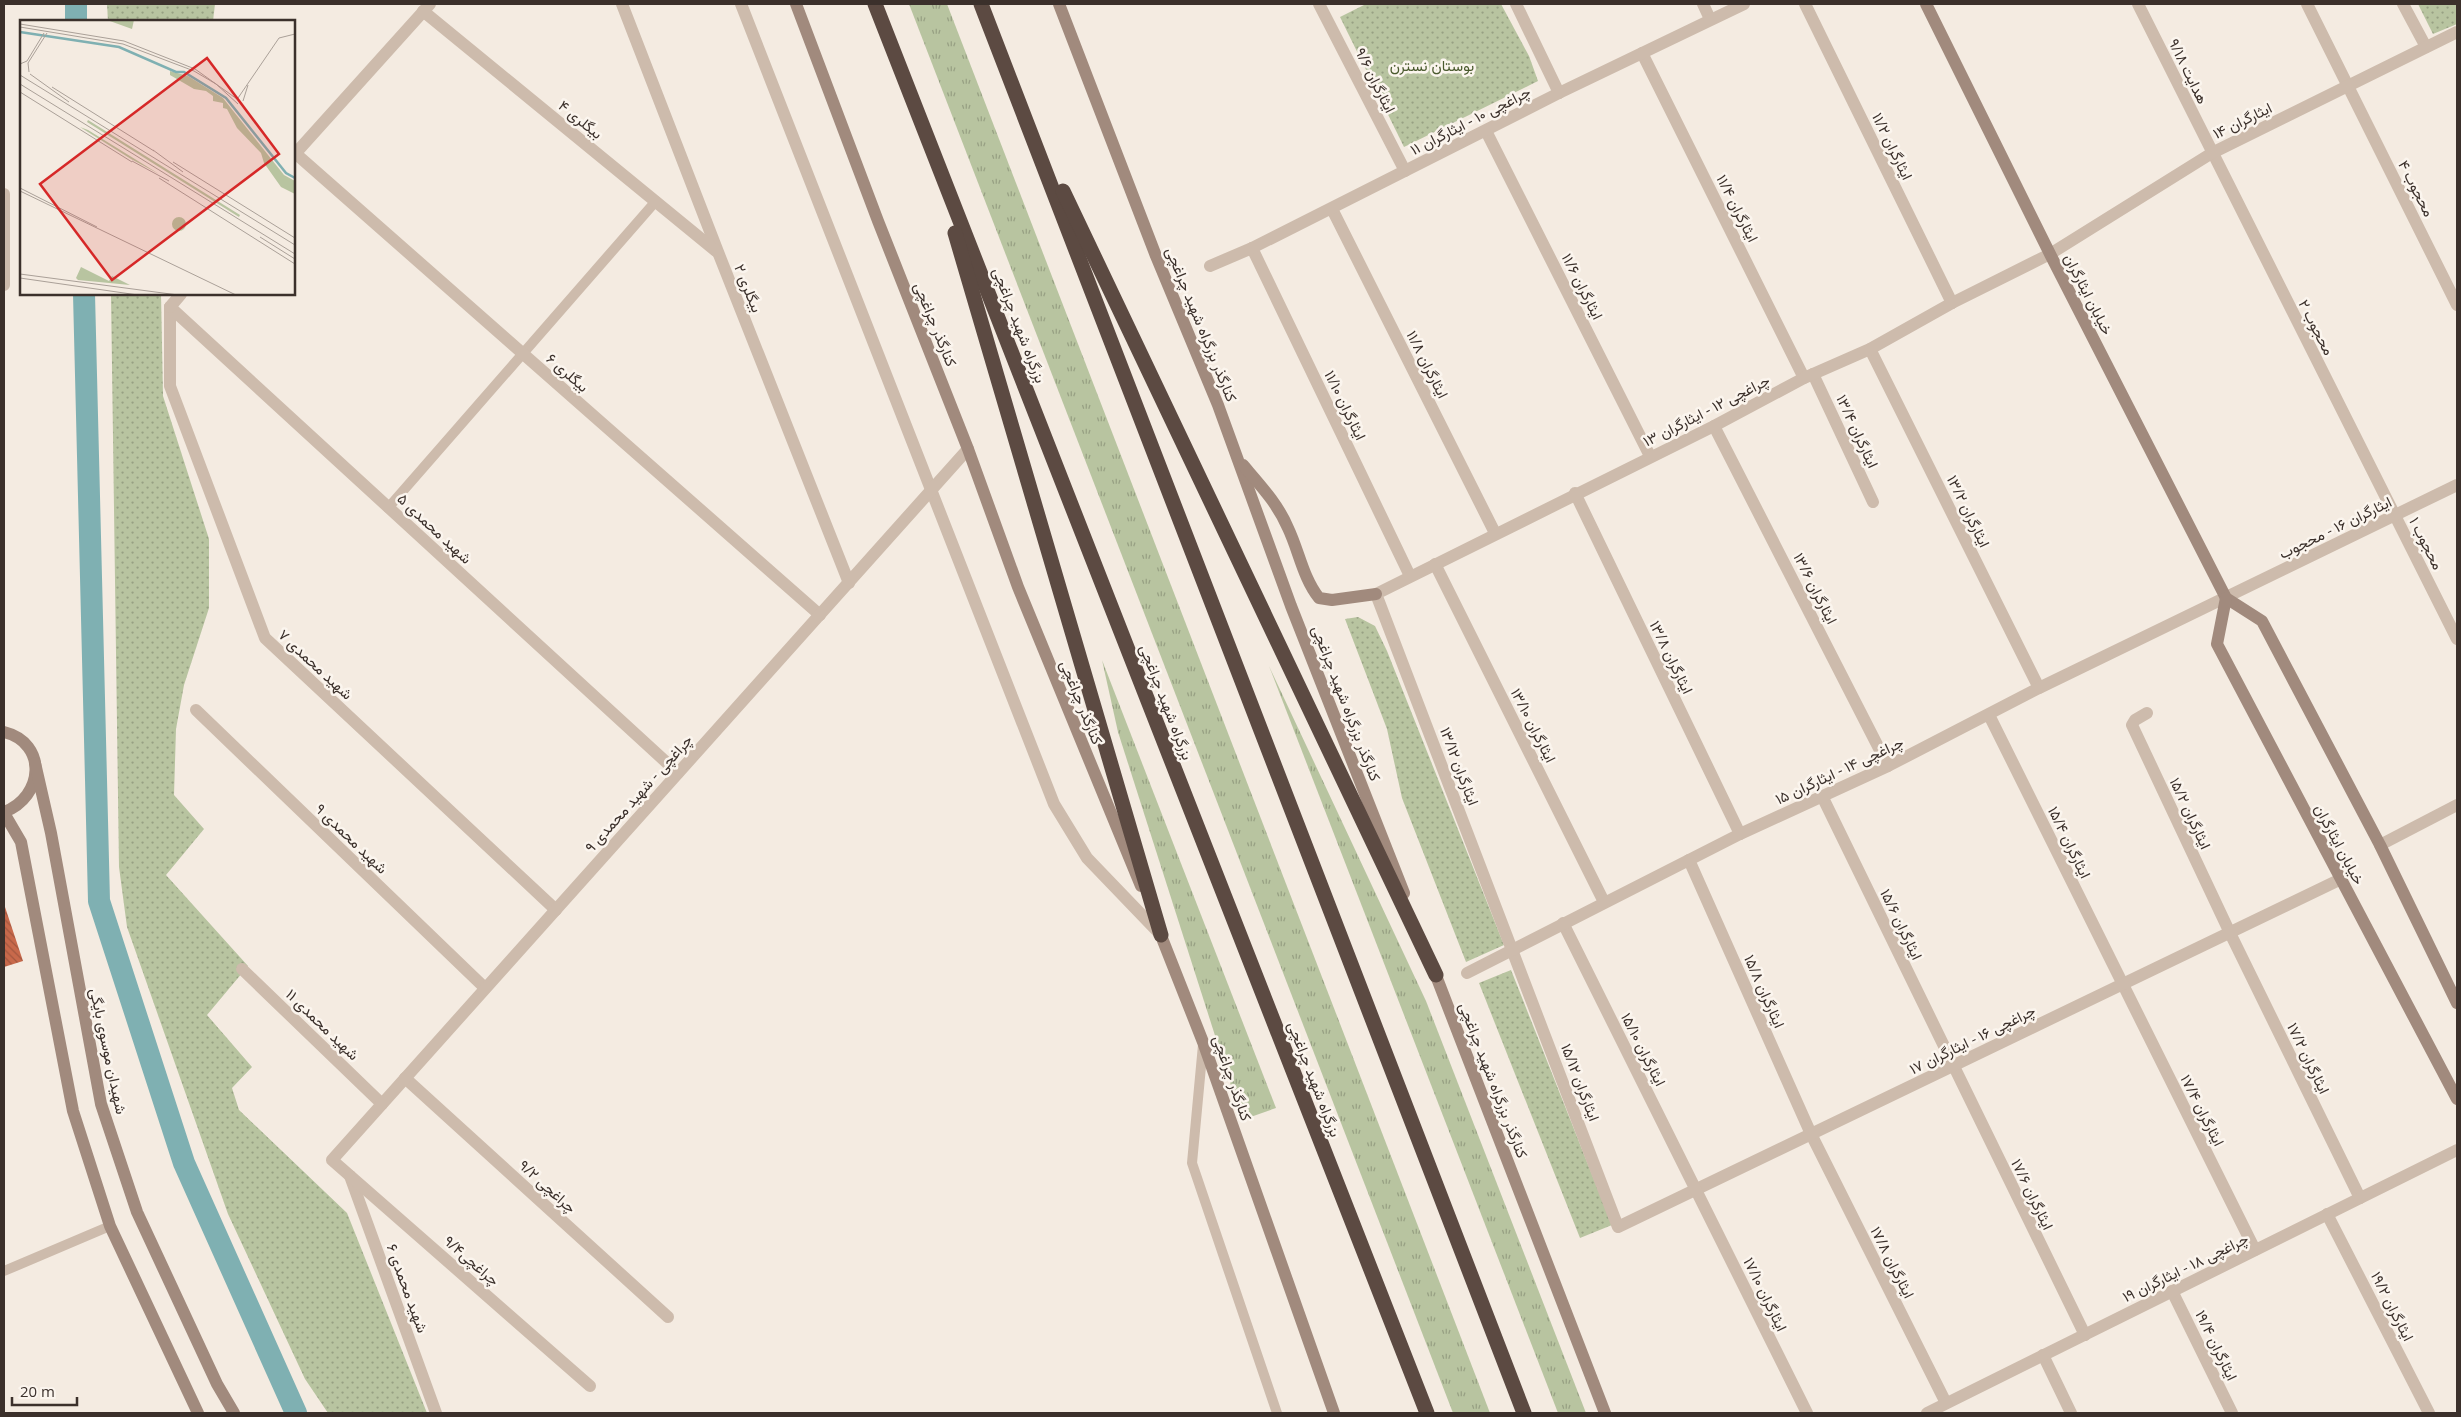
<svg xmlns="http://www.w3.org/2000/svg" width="2461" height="1417" font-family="'Open Sans',Vazirmatn,sans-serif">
<defs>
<pattern id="grass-tufts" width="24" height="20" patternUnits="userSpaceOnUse" patternTransform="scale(1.25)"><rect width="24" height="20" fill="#b8c4a0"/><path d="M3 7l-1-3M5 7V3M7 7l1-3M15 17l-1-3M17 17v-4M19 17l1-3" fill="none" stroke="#97a083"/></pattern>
<pattern id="park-dots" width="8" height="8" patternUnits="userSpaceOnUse" patternTransform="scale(1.25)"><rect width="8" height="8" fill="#b8c4a0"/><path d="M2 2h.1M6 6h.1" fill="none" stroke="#97a083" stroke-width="1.8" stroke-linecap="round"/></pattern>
<pattern id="building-back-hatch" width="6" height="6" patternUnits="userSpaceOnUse" patternTransform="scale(1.25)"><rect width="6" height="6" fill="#c8694b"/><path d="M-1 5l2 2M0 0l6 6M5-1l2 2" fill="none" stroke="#a4573f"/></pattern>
</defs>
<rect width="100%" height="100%" fill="#f4ebe1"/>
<g fill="url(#grass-tufts)">
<polygon points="909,4 947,4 1490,1413 1453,1413"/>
<polygon points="1102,660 1276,1108 1242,1120 1118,732"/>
<polygon points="1269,666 1426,1001 1586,1413 1558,1413"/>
</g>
<g fill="url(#park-dots)">
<polygon points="107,4 215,4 213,21 108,21"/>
<polygon points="1366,4 1501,4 1529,56 1538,81 1404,147 1340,17"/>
<polygon points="2418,4 2457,4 2457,24 2433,34"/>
<polygon points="111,294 161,294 163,396 209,539 209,608 184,685 176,729 174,795 204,829 166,875 248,966 207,1015 252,1067 232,1088 239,1110 347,1213 427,1413 328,1413 305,1379 228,1214 127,927 119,867"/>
<polygon points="1358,617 1375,626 1387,651 1504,945 1466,962 1402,798 1387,729 1345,619"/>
<polygon points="1511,970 1612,1225 1580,1238 1479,983"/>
</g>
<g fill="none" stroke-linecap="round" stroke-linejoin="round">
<g stroke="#7fb0b2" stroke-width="22">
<polyline points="76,4 76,21"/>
<polyline points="84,294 99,901 184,1163 296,1413"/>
</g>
</g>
<polygon fill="url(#building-back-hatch)" points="4,904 23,961 4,967"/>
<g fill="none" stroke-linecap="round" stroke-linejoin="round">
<g stroke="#cdbbac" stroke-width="10">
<polyline points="388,508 656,201"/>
<polyline points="1203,1045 1192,1163 1277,1413"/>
<polyline points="4,1271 110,1226"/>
</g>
<g stroke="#cdbbac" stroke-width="12">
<polyline points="622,4 718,252 849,583"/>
<polyline points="741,4 1054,804 1087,858 1161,935"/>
<polyline points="1319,4 1405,171"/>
<polyline points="1516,4 1559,93"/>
<polyline points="1703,4 1710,19"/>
<polyline points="1805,4 1952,303"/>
<polyline points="2138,4 2457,639"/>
<polyline points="2307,4 2457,305"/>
<polyline points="2403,4 2426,47"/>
<polyline points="423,11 716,251"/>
<polyline points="1642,53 1804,378"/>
<polyline points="1486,131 1650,456"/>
<polyline points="295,153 820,615"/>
<polyline points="294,155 430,4"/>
<polyline points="4,194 4,285"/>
<polyline points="1332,209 1495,533"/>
<polyline points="1252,248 1410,576"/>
<polyline points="1210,266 1252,248 1559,93 1744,4"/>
<polyline points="170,307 170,386 265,638 556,910"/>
<polyline points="170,307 678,773"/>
<polyline points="170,307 181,294"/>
<polyline points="1870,349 2039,688"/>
<polyline points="1813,374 1873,502"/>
<polyline points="1714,426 1888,766"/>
<polyline points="1575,493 1740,834"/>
<polyline points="1435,564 1604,902"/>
<polyline points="196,710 485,988"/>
<polyline points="2147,713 2135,720 2132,725 2230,933 2360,1198"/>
<polyline points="1989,715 2255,1250"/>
<polyline points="1822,796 2085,1335"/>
<polyline points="2380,845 2457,805"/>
<polyline points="1689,860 1811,1134 1946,1403"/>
<polyline points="2341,879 1618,1227 1376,594 1714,426 1804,378 1870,349 1952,303 2050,254 2212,153 2457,32"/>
<polyline points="1563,923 1807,1413"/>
<polyline points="242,969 382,1104"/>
<polyline points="1467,973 1740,834 1888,766 2039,688 2457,485"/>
<polyline points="405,1078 668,1317"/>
<polyline points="350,1176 436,1413"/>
<polyline points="2327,1214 2429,1413"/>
<polyline points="2172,1291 2232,1413"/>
<polyline points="2043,1355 2071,1413"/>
<polyline points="590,1386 332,1160 968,449"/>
<polyline points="1927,1413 2457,1150"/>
</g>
<g stroke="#a18a7d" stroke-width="12">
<polyline points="796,4 878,221 968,449 1018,587 1141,886"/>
<polyline points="1059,4 1156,256 1218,405 1291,606 1404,893"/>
<polyline points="1926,4 2050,254 2226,598 2262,621 2380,845 2457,1003"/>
<path d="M 1243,465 C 1260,485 1278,504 1288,528 C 1299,551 1303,578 1319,598 L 1332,600 L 1376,594"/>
<polyline points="2226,598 2217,644 2457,1099"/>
<path d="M 4,732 C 48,743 44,797 4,812"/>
<polyline points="35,763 51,833 101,1104 137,1212 217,1384 234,1413"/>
<polyline points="4,813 21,842 73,1111 110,1226 198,1413"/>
<polyline points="1158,928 1203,1042 1334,1413"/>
<polyline points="1433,968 1605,1413"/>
</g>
<g stroke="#5c4a42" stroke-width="15">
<polyline points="875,4 1427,1413"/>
<polyline points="981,4 1524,1413"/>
<polyline points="1063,191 1436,975"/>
<polyline points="955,233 1161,935"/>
</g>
</g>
<g text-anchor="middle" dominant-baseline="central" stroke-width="5" stroke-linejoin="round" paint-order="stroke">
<g font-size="15" fill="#4a5a2e" stroke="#fbf5ee">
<text x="1432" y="65">بوستان نسترن</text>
</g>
<g font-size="15" fill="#3b302b" stroke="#fbf5ee">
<text transform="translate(2189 71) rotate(64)">هدایت ۹/۱۸</text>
<text transform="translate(1376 80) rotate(63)">ایثارگران ۹/۶</text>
<text transform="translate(581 119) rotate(39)">بیگلری ۴</text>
<text transform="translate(1470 120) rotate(-27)">چراغچی ۱۰ - ایثارگران ۱۱</text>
<text transform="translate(2242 120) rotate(-26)">ایثارگران ۱۴</text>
<text transform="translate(1893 146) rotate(64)">ایثارگران ۱۱/۲</text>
<text transform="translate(2417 188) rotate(63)">محجوب ۴</text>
<text transform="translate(1738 208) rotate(63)">ایثارگران ۱۱/۴</text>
<text transform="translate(1583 286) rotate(63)">ایثارگران ۱۱/۶</text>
<text transform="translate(749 288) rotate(68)">بیگلری ۲</text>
<text transform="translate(2089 294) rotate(63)">خیابان ایثارگران</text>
<text transform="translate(936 324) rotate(68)">کنارگذر چراغچی</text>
<text transform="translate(1202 324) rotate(68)">کنارگذر بزرگراه شهید چراغچی</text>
<text transform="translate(1020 325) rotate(69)">بزرگراه شهید چراغچی</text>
<text transform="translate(2317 327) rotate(63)">محجوب ۲</text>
<text transform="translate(1428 364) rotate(63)">ایثارگران ۱۱/۸</text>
<text transform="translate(568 372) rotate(41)">بیگلری ۶</text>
<text transform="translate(1346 405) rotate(64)">ایثارگران ۱۱/۱۰</text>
<text transform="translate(1706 410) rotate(-27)">چراغچی ۱۲ - ایثارگران ۱۳</text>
<text transform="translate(1858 431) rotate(65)">ایثارگران ۱۳/۴</text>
<text transform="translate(1969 511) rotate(64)">ایثارگران ۱۳/۲</text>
<text transform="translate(2335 527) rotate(-26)">ایثارگران ۱۶ - محجوب</text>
<text transform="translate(435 528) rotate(43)">شهید محمدی ۵</text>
<text transform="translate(2427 543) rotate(63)">محجوب ۱</text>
<text transform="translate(1816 588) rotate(63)">ایثارگران ۱۳/۶</text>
<text transform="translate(1672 657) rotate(64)">ایثارگران ۱۳/۸</text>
<text transform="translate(316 664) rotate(43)">شهید محمدی ۷</text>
<text transform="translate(1082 702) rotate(68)">کنارگذر چراغچی</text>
<text transform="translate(1167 702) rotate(69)">بزرگراه شهید چراغچی</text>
<text transform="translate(1347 703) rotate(69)">کنارگذر بزرگراه شهید چراغچی</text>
<text transform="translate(1534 725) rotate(63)">ایثارگران ۱۳/۱۰</text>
<text transform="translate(1460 766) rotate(69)">ایثارگران ۱۳/۱۲</text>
<text transform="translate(1839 770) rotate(-25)">چراغچی ۱۴ - ایثارگران ۱۵</text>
<text transform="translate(638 793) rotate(-48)">۹ چراغچی - شهید محمدی</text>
<text transform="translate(2191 813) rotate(65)">ایثارگران ۱۵/۲</text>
<text transform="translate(352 838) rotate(44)">شهید محمدی ۹</text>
<text transform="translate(2070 842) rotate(64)">ایثارگران ۱۵/۴</text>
<text transform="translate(2340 844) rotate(62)">خیابان ایثارگران</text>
<text transform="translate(1902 924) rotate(64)">ایثارگران ۱۵/۶</text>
<text transform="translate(1765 991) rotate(66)">ایثارگران ۱۵/۸</text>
<text transform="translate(323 1024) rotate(44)">شهید محمدی ۱۱</text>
<text transform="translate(1972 1039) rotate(-26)">چراغچی ۱۶ - ایثارگران ۱۷</text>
<text transform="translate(1644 1049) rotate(63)">ایثارگران ۱۵/۱۰</text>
<text transform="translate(109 1051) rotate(78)">شهیدان موسوی بایگی</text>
<text transform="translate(2309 1058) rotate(64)">ایثارگران ۱۷/۲</text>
<text transform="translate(1233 1078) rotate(71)">کنارگذر چراغچی</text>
<text transform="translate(1315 1079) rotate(69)">بزرگراه شهید چراغچی</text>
<text transform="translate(1494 1080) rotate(69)">کنارگذر بزرگراه شهید چراغچی</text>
<text transform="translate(1581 1082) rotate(69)">ایثارگران ۱۵/۱۲</text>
<text transform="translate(2203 1110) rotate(63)">ایثارگران ۱۷/۴</text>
<text transform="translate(548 1186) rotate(42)">۹/۲ چراغچی</text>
<text transform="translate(2033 1194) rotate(64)">ایثارگران ۱۷/۶</text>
<text transform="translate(472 1260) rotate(41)">۹/۴چراغچی</text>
<text transform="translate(1893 1262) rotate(63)">ایثارگران ۱۷/۸</text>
<text transform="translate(2185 1267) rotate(-26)">چراغچی ۱۸ - ایثارگران ۱۹</text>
<text transform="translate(408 1288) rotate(70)">شهید محمدی ۶</text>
<text transform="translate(1766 1294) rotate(64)">ایثارگران ۱۷/۱۰</text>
<text transform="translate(2393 1306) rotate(63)">ایثارگران ۱۹/۲</text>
<text transform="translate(2217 1345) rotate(64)">ایثارگران ۱۹/۴</text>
</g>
</g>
<g transform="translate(20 20)">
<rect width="275" height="275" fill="#f4ebe1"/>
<path d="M 68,100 L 220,195 L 219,197 L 67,102 ZM 60,107 L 68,110 L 139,154 L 111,139 Z" fill="#b8c4a0"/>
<path d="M 87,0 L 114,0 L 112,9 Z" fill="#b8c4a0"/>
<path d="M 150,51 L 168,56 L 203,78 L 264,155 L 275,161 L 275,174 L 261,167 L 244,143 L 241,133 L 217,108 L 207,89 L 203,88 L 203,83 L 193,81 L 193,76 L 186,71 L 174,69 L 150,55 ZM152 204a7 7 0 1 1 14 0a7 7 0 1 1-14 0ZM 61,247 L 89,261 L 92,256 L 110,265 L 58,260 L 56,258 Z" fill="#b8c4a0"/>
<path fill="none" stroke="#7fb0b2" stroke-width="2.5" d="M 0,12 L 99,27 L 156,52 L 164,52 L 206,78 L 266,153 L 275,158"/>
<path fill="none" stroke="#aaa098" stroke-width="1" d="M 0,4 L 104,21 L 175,49 L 217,79M 0,7 L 103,24 L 174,51 L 196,64 L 218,84M 0,44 L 7,41 L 24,13M 9,52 L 8,43 L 27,13M 10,54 L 49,82M 0,55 L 275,225M 0,64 L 275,234M 32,67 L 134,131M 0,72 L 112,142M 218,78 L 259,18 L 275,14M 223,81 L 228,65M 133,130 L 163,152M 112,141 L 149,161M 153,142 L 275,218M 139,158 L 275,244M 0,168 L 77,207M 0,171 L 216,275M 240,217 L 275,239M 0,254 L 158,275M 0,258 L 118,275"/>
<path fill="#d62828" fill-opacity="0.15" stroke="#d62828" stroke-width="2.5" d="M 187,38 L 259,134 L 92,260 L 20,164 Z"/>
<rect width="275" height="275" fill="none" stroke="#3b302b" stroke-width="2.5"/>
</g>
<rect width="2461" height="1417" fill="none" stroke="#3b302b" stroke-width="10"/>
<path d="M12 1397v8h65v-8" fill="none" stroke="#3b302b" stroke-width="2.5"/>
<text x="20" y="1397" font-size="15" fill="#3b302b" stroke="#fbf5ee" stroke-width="4" paint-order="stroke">20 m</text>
</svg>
